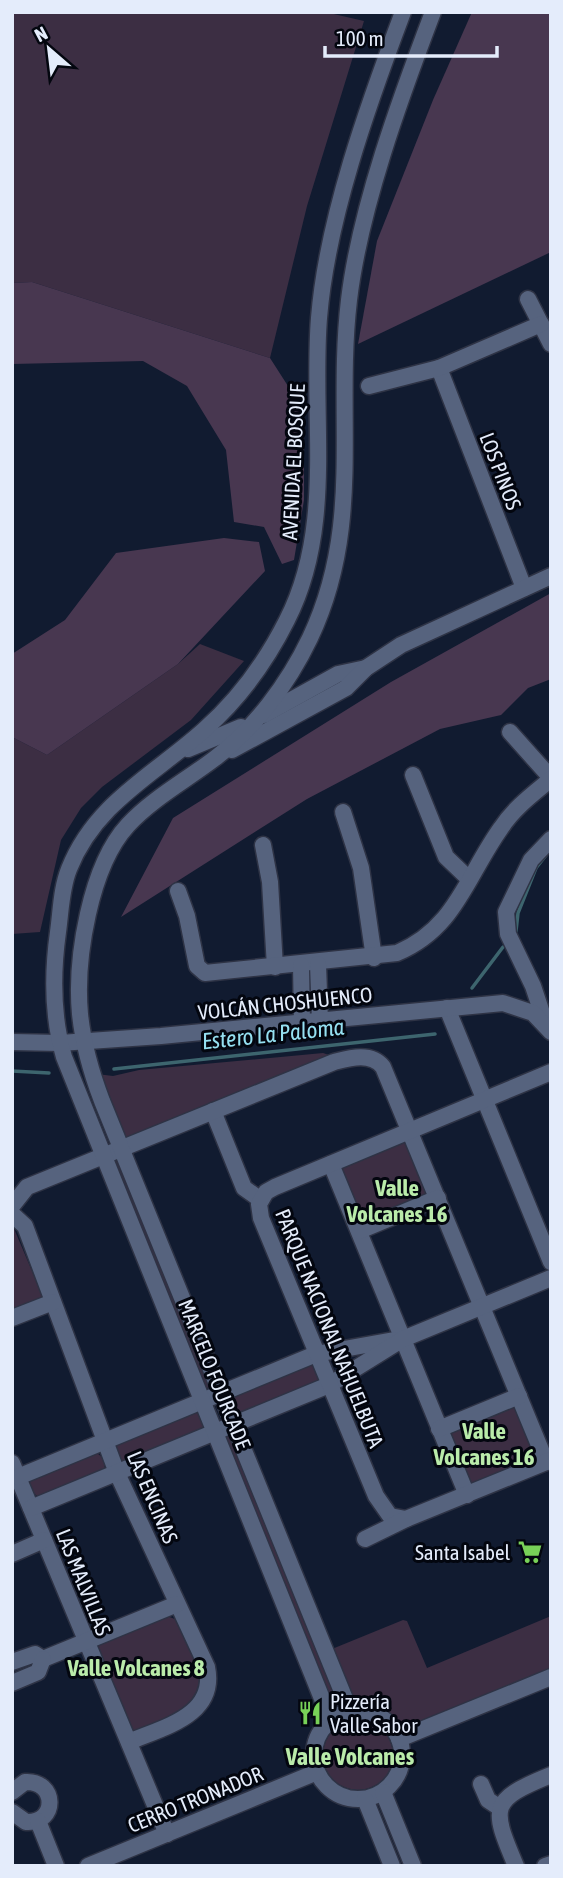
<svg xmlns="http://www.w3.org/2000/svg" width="563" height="1878" font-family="'Asap Condensed',sans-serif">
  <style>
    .green { fill: #3c2e43 }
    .forest { fill: #483750 }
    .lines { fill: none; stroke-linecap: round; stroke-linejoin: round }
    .stream { stroke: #3d656e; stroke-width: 3.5 }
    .minor-casing { stroke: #2e3345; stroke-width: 19 }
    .minor { stroke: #56637e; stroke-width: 16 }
    .labels { text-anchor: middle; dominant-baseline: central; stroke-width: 6; stroke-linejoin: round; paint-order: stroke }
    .street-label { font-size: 21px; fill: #e4ecfb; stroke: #03060f }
    .poi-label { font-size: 21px; fill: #e4ecfb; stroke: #03060f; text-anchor: end }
    .water-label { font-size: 23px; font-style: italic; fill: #95e0f1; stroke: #03060f }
    .neighbourhood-label { font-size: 23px; font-weight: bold; fill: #baebaa; stroke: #03060f }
    .quarter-label { font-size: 24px; font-weight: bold; fill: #baebaa; stroke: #03060f }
  </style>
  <rect width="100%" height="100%" fill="#111b30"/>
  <g class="green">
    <polygon points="12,12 325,12 364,21 307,206 270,358 32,282 12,283"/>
    <polygon points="200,644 244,661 191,720 102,787 81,808 61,840 40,932 12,934 12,737 47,755 178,664"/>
    <polygon points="323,1053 332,1056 129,1140 121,1137 97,1074 113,1076 139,1070"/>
    <polygon points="409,1137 432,1193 361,1226 336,1167"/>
    <polygon points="118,1157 211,1385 209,1388 204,1387 113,1159"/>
    <polygon points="12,1224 44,1299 12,1311"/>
    <polygon points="310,1364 315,1365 320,1381 244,1414 237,1414 230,1401 232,1396"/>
    <polygon points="517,1400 540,1457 467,1487 444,1430"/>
    <polygon points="198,1410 207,1429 121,1463 114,1449 120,1442"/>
    <polygon points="230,1434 340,1703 338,1706 333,1703 322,1677 225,1437"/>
    <polygon points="97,1453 104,1459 105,1471 39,1497 33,1493 29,1481"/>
    <polygon points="167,1616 180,1621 202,1668 204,1683 189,1710 132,1733 95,1647"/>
    <polygon points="551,1616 551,1668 407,1726 380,1707 356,1703 332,1649 403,1620 407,1621 427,1668"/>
    <circle cx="358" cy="1755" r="35"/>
  </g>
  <g class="forest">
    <polygon points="472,12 551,12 551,252 358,344 377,241 433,100"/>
    <polygon points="32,282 270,358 304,411 304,500 294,560 282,564 264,527 234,522 226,450 187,386 143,361 12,364 12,283"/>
    <polygon points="224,538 259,542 265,571 178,664 47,755 12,737 12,654 65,620 116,553"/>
    <polygon points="551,593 551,679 528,688 501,715 440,729 307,799 121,917 173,818 391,682"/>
  </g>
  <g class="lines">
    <g class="stream">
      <polyline points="516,931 518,913 536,868 547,854"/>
      <polyline points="472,988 503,947"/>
      <polyline points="114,1069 435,1034"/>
      <polyline points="12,1071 49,1073"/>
    </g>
    <g class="minor-casing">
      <g id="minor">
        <polyline points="528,299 551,344"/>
        <polyline points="439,368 524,588"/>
        <polyline points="369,386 439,368 541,324"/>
        <polyline points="264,715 338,674 366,668"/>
        <polyline points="510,732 551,778"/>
        <polyline points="188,749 241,727"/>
        <polyline points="232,750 346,688 366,668 401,645 551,576"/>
        <polyline points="413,775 446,857 469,879"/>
        <polyline points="343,812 361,868 374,958"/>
        <polyline points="263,845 270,882 275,967"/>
        <path d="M178 891 187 916 197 966 205 973 397 953C456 928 466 877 501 828 514 808 533 794 551 779"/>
        <polyline points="318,964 320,1021"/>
        <polyline points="301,965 302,1023"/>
        <polyline points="447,1008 551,1262"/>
        <polyline points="545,1022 533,986 508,934 506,912 531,860 551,839"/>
        <polyline points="12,1042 60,1043 161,1036 503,1003 533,1013 551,1032"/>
        <polyline points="213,1111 244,1188 261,1200"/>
        <polyline points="331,1164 467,1495"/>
        <path d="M12 1206 27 1187 334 1062C350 1058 371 1052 383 1067L546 1462"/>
        <path d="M12 1214 25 1226 117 1473 207 1667C217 1716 163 1727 129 1742"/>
        <polyline points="359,1231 438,1198"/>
        <polyline points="12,1318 53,1302"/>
        <polyline points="439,1429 519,1396"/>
        <polyline points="12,1463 167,1834"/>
        <polyline points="18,1477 316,1354 394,1340"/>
        <polyline points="31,1508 329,1385 403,1339 551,1278"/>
        <polyline points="406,1519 390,1516 376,1496 261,1218 259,1204 266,1192 275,1187 551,1072"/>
        <polyline points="365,1539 406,1519 551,1460"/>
        <polyline points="12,1554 44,1540"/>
        <polyline points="43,1659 177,1604"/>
        <polyline points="12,1662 35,1654 43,1659"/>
        <polyline points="12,1683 38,1672 43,1659"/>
        <circle cx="358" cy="1755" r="44"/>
        <path d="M354 1712 345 1699 102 1101C91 1072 83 1044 80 1014 75 959 90 866 128 825 152 799 185 781 214 759 255 728 288 684 310 638 364 524 335 419 349 300 360 208 400 99 433 12"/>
        <path d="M331 1721 64 1057C52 1016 52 975 58 932 61 911 61 889 69 869 95 803 154 775 204 730 239 699 266 662 287 620 335 526 311 419 319 318 327 219 368 105 403 12"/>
        <polyline points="399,1739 551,1677"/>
        <polyline points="481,1784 488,1800 500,1808"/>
        <path d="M12 1792 25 1782C57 1780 58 1824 26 1822L12 1812"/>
        <polyline points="383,1792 413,1866"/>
        <polyline points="365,1799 392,1866"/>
        <polyline points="38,1821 56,1866"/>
        <polyline points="88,1866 317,1772"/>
        <path d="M516 1866C491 1807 489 1800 551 1775"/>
        <polyline points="545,1866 551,1864"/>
      </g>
    </g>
    <use href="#minor" class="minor"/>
  </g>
  <defs>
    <g id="supermarket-bare" transform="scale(1.89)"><path d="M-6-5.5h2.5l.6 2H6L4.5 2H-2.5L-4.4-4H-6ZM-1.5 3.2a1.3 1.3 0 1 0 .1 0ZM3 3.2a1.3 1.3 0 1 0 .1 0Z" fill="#78d158" stroke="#03060f" stroke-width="2.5" paint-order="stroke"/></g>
    <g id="restaurant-bare" transform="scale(1.89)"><path d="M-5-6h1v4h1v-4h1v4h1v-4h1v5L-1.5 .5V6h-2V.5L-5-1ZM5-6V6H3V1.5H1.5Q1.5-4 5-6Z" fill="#78d158" stroke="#03060f" stroke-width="2.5" paint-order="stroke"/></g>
  </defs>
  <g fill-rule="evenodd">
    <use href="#supermarket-bare" x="530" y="1552"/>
    <use href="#restaurant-bare" x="310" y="1713"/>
  </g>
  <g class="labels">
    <g class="street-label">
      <text transform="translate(293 462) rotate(-87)">AVENIDA EL BOSQUE</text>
      <text transform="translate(501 471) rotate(69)">LOS PINOS</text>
      <text transform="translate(285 1003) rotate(-6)">VOLCÁN CHOSHUENCO</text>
      <text transform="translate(330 1328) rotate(68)">PARQUE NACIONAL NAHUELBUTA</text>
      <text transform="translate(215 1374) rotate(68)">MARCELO FOURCADE</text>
      <text transform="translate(153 1497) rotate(67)">LAS ENCINAS</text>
      <text transform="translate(84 1582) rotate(68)">LAS MALVILLAS</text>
      <text transform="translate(195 1799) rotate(-22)">CERRO TRONADOR</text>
    </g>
    <g class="poi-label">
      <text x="510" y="1552">Santa Isabel</text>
      <text x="330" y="1701" text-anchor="start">Pizzería<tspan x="330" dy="24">Valle Sabor</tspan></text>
    </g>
    <g class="water-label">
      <text transform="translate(273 1034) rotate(-6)">Estero La Paloma</text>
    </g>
    <g class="neighbourhood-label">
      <text x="397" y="1188">Valle<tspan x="397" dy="26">Volcanes 16</tspan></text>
      <text x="484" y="1431">Valle<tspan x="484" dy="26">Volcanes 16</tspan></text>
      <text x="136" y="1668">Valle Volcanes 8</text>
    </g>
    <g class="quarter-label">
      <text x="350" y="1756">Valle Volcanes</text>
    </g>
  </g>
  <rect width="563" height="1878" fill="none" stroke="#e4ecfb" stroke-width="28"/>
  <g transform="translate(49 49) rotate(332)" stroke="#03060f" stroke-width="5" paint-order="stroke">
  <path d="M0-5L12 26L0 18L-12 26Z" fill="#e4ecfb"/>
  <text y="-10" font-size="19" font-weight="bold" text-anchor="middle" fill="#e4ecfb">N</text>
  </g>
  <path d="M325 46v10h172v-10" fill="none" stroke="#e4ecfb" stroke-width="3.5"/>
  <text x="336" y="46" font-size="21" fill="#e4ecfb" stroke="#03060f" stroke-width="5" paint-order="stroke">100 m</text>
</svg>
